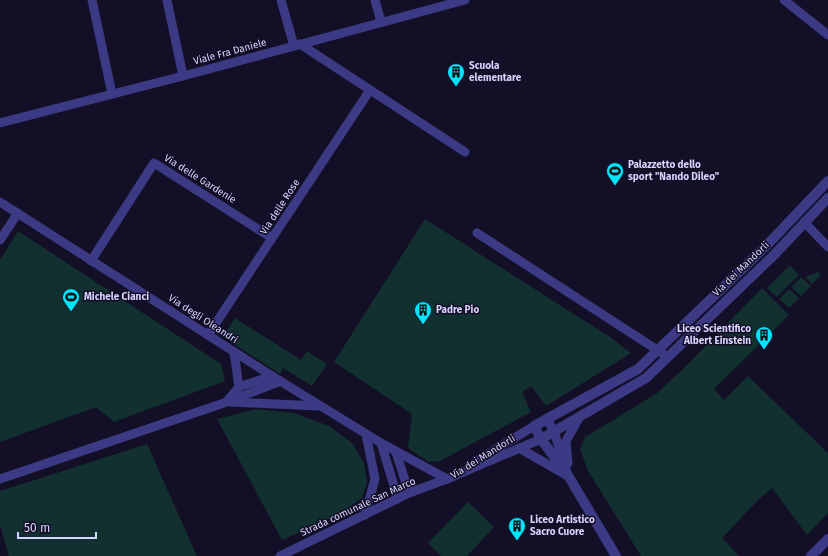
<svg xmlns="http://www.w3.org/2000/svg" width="828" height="556" font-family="'Fira Sans',sans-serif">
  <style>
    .green { fill: #12302f }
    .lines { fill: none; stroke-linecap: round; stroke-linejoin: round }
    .minor { stroke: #3d3a85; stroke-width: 9 }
    .tertiary { stroke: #3d3a85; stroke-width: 10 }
    .labels { text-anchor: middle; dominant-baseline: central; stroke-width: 3; stroke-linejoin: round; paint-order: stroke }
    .street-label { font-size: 10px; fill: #d9d4ff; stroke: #130f26 }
    .poi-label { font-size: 10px; font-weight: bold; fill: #d9d4ff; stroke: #130f26; text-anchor: start }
  </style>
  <rect width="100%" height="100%" fill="#130f26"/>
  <g class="green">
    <polygon points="425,219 610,337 631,353 546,406 531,386 522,392 531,412 440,461 429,462 408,448 412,414 334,362"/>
    <polygon points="18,231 221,364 225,381 114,422 96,407 0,442 0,260"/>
    <polygon points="790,265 799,275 777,297 767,288"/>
    <polygon points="818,272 821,275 812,284 805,277"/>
    <polygon points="801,277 811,286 801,296 791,287"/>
    <polygon points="762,288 789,315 714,389 724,400 748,376 828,453 828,513 807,535 772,488 759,499 722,538 739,556 641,556 587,469 580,449 585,437 656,394 683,369"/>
    <polygon points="789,289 799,298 789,308 779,299"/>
    <polygon points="235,318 301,360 307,351 327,364 312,386 283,368 280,374 223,337"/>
    <polygon points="256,409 294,413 329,426 352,443 364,463 367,482 362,498 336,516 282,540 217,419"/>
    <polygon points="147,444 197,556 9,556 0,525 0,491"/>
    <polygon points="468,502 494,527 467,556 441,556 428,543"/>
  </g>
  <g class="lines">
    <g class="minor">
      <polyline points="92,0 112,94"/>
      <polyline points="167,0 183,76"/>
      <polyline points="281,0 294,46"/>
      <polyline points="375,0 381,22"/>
      <polyline points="784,0 828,35"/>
      <polyline points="300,44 465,152"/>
      <polyline points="0,123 183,76 465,0"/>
      <polyline points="0,202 272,376 381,443 447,479"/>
      <polyline points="804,222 828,247"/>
      <polyline points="477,233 668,357"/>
      <polyline points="0,240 18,213"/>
      <polyline points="91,261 154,163 272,238"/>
      <polyline points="208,335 370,90"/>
      <polyline points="234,352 239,387"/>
      <polyline points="228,400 239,387 272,376"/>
      <polyline points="230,402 319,406"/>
      <polyline points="547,419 554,432 567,472"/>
      <polyline points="381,443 398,499"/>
      <polyline points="519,448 568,476"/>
      <polyline points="396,452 409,493"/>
      <polyline points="475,462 534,426"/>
      <polyline points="568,463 566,441 579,418"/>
      <polyline points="0,479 227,402 281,381"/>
      <polyline points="365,515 375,479 366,434"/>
      <polyline points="280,556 409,493 447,479 541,439"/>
    </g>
    <g class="tertiary">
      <polyline points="541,439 646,378 774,255 828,198"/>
      <polyline points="616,556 569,477 541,439 534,426 638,369 765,247 828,181"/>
      <polyline points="811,556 828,539"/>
    </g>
  </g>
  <defs>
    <g id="building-pin" transform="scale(0.9)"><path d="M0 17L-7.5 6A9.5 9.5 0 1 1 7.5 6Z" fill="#00e5ff" stroke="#130f26"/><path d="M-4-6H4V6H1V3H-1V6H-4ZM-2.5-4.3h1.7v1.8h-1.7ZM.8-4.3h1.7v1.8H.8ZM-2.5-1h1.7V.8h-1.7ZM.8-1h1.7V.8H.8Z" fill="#111"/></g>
    <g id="stadium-pin" transform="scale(0.9)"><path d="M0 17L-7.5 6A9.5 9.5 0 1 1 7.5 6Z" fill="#00e5ff" stroke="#130f26"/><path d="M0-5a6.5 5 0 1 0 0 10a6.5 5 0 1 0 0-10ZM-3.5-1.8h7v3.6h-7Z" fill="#111"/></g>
  </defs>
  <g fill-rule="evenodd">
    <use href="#building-pin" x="456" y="72"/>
    <use href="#stadium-pin" x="615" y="171"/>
    <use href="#stadium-pin" x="71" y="297"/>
    <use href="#building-pin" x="423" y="310"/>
    <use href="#building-pin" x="764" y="335"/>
    <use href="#building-pin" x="517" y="526"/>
  </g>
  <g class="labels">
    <g class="street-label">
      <text transform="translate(230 52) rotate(-15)">Viale Fra Daniele</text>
      <text transform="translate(200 179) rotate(32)">Via delle Gardenie</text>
      <text transform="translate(280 207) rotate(-57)">Via delle Rose</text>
      <text transform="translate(741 269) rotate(-44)">Via dei Mandorli</text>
      <text transform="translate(203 319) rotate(33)">Via degli Oleandri</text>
      <text transform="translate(483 457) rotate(-32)">Via dei Mandorli</text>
      <text transform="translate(358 507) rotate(-25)">Strada comunale San Marco</text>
    </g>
    <g class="poi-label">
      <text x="469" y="66">Scuola<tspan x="469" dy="12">elementare</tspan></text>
      <text x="628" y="165">Palazzetto dello<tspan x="628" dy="12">sport "Nando Dileo"</tspan></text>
      <text x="84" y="297">Michele Cianci</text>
      <text x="436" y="310">Padre Pio</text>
      <text x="751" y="329" text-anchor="end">Liceo Scientifico<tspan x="751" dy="12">Albert Einstein</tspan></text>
      <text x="530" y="520">Liceo Artistico<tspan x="530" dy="12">Sacro Cuore</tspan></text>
    </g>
  </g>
  <path d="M18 532v6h78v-6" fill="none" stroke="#d9d4ff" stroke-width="2"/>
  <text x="24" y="532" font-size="12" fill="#d9d4ff" stroke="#130f26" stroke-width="3" paint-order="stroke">50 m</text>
</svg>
